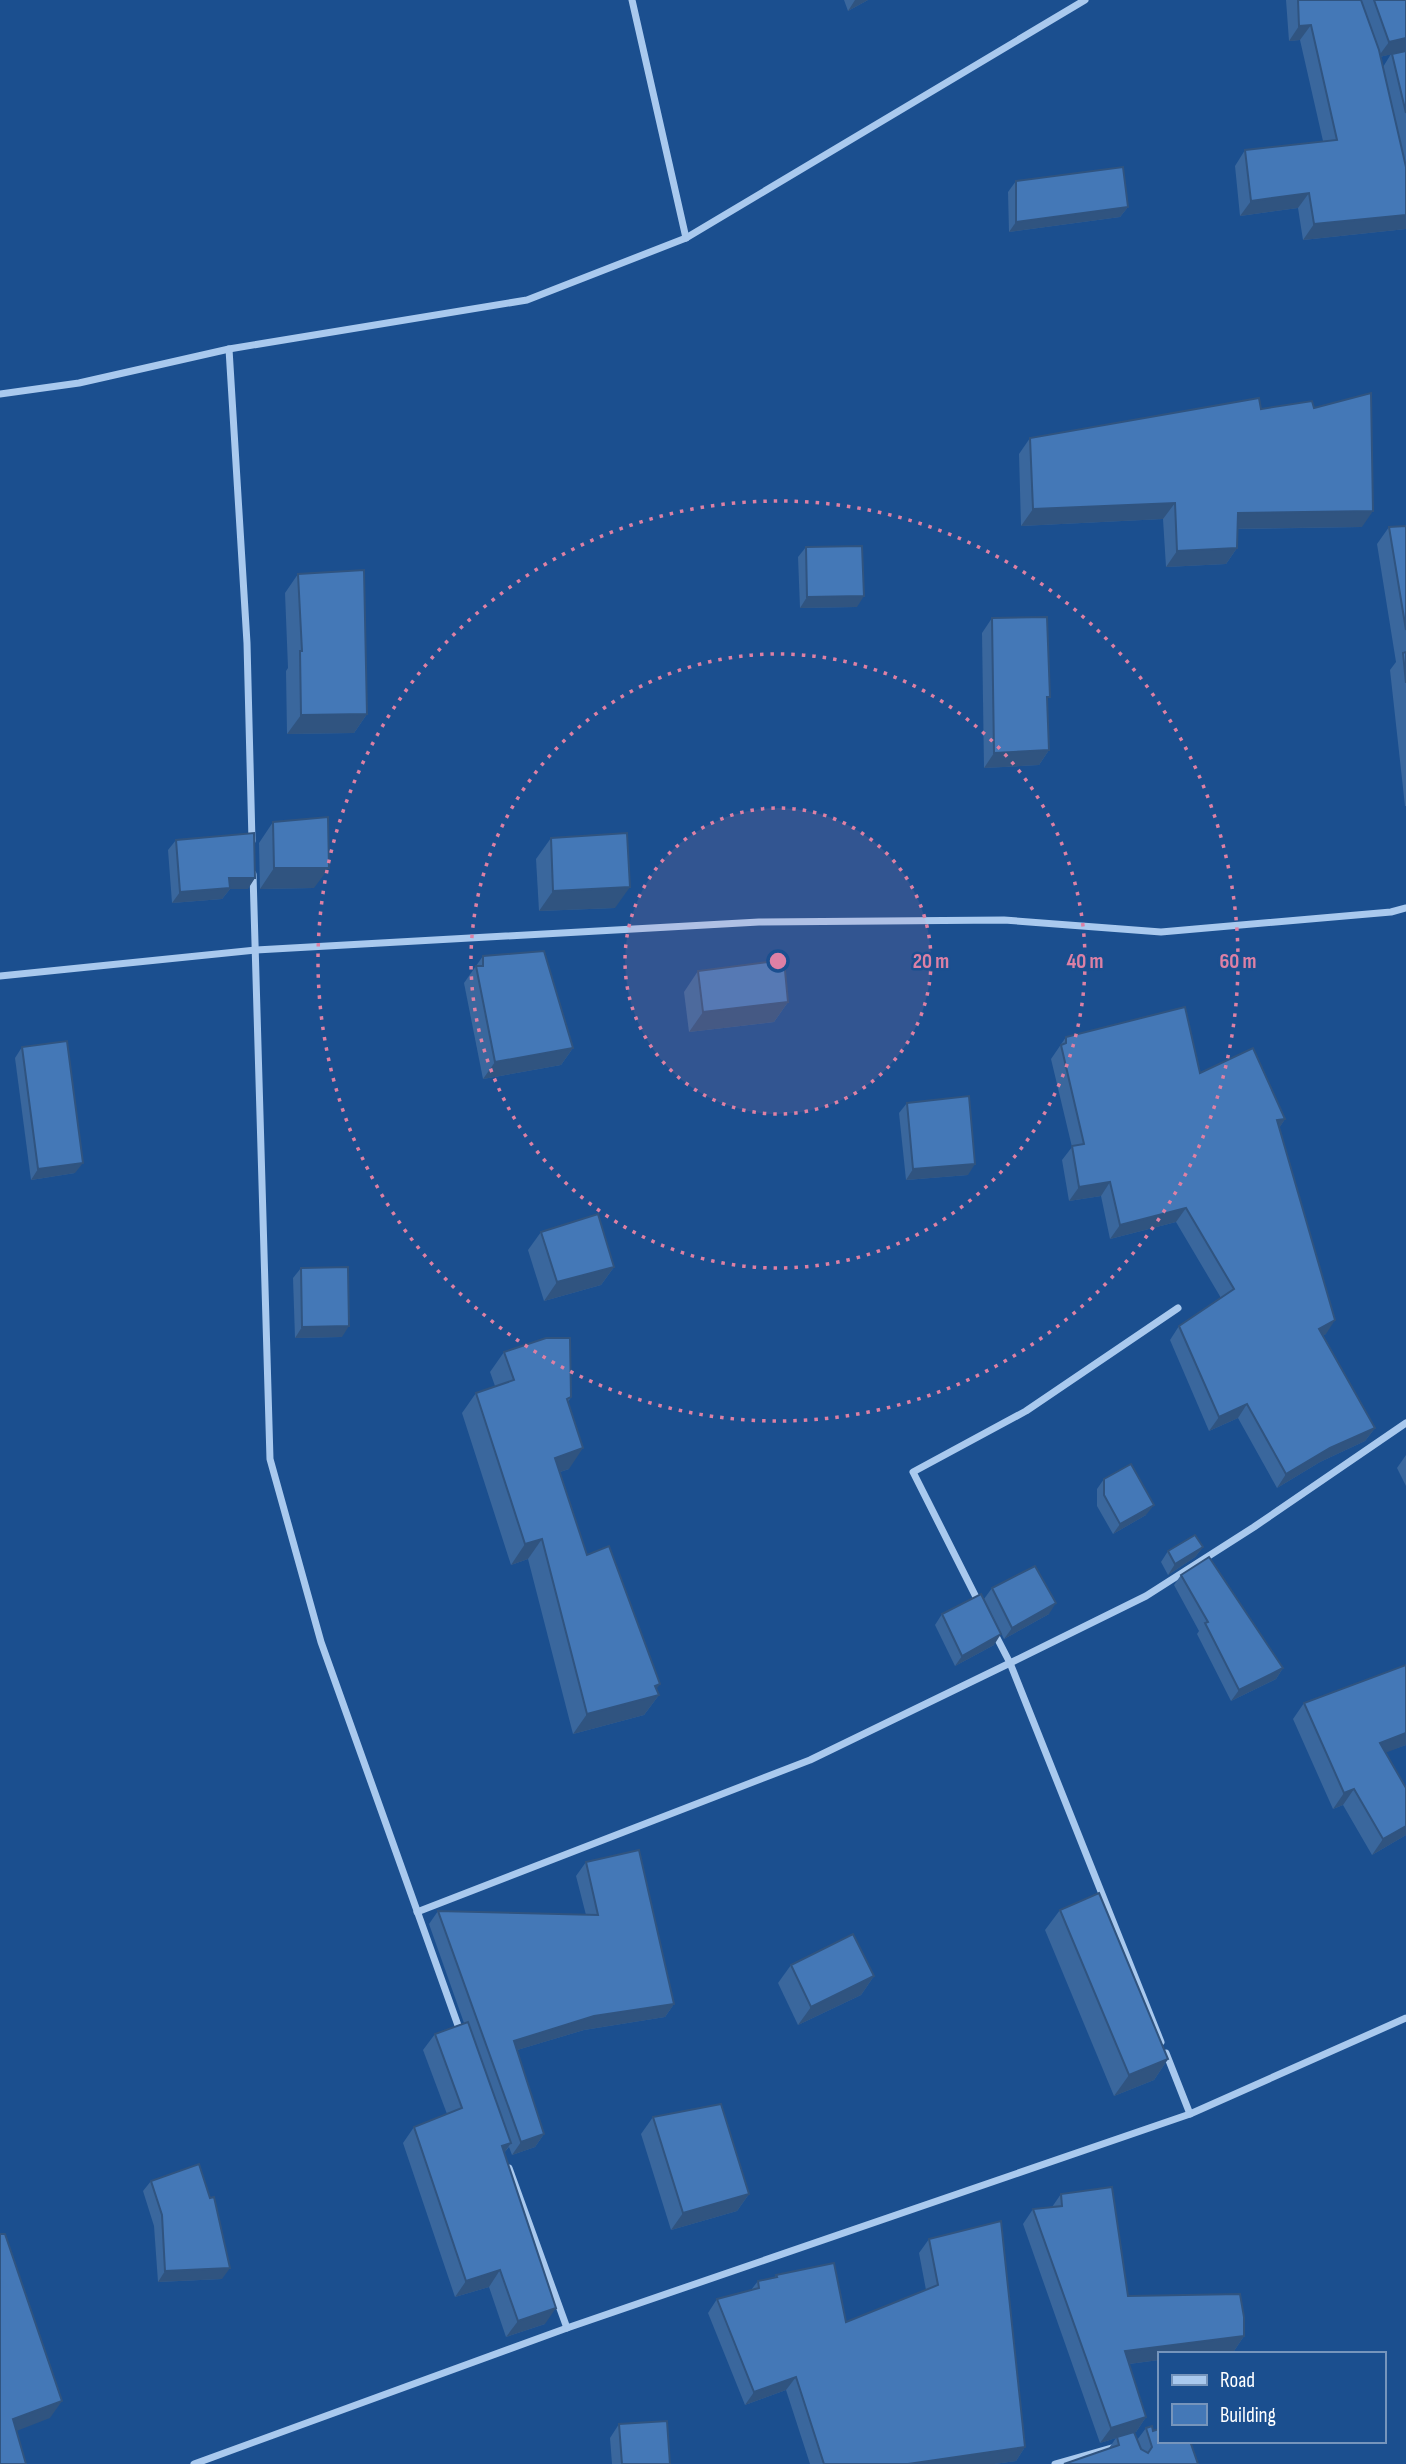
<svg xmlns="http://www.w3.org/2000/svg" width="1406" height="2464" font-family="'Sofia Sans Condensed',sans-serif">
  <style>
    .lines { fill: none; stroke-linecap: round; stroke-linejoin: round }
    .street { stroke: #a9c9ee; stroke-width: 7 }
    .wall { fill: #3a679d; fill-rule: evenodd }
    .shaded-wall { fill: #305480 }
    .building { fill: #4478b7; stroke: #305480; stroke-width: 2 }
    .ring { fill: none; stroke: #dd80a5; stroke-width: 3.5; stroke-dasharray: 3.5 7 }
    .centre { fill: #dd80a5; stroke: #1b4f8f; stroke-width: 3.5 }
    .ring-label { font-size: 21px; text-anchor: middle; font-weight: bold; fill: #dd80a5; stroke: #1b4f8f; stroke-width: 5; stroke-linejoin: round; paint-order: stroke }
  </style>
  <rect width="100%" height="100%" fill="#1b4f8f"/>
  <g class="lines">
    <g class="street">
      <polyline points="632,0 686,238"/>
      <polyline points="229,349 247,643 252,841"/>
      <polyline points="0,394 79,383 229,349 527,300 686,238 1085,0"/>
      <polyline points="253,874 270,1459 321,1642 460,2031"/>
      <polyline points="0,976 256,950 759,922 1004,920 1161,932 1391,912 1406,908"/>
      <polyline points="979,1603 913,1472 1026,1411 1178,1308"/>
      <polyline points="994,1632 1010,1663 1161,2042"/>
      <polyline points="417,1912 810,1760 1010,1663 1146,1596 1254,1527 1406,1423"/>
      <polyline points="1166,2053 1190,2114"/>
      <polyline points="509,2168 567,2328"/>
      <polyline points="194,2464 567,2328 1190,2114 1406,2018"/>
      <polyline points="1055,2464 1115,2447"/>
    </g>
  </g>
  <g class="wall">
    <polygon points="844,0 868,0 848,11"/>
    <path d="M1286 0H1406V229L1303 240 1298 208 1240 216 1235 166 1245 150 1323 141 1300 40 1289 41ZM1391 54 1383 67 1380 57Z"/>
    <polygon points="1016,181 1128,207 1120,217 1009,232 1008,192"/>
    <polygon points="1314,408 1362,527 1238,529 1237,548 1226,564 1166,567 1163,519 1021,526 1019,454 1030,438 1261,409"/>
    <polygon points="1406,526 1406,806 1405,806 1390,670 1396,662 1377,544 1389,527"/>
    <polygon points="806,547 857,607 800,608 798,557"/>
    <polygon points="298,574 367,714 354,733 287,734 286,671 288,668 285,593"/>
    <polygon points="992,618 1047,702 1049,750 1039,765 984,768 982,633"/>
    <polygon points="273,822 314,888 260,889 259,843"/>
    <polygon points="551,838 615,908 539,911 536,859"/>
    <polygon points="176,840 248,889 230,889 222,899 172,903 168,850"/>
    <polygon points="483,956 573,1048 561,1065 483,1079 464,983"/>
    <polygon points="698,971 788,1002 774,1022 689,1032 684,992"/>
    <polygon points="1066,1037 1200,1073 1285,1119 1279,1128 1326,1334 1323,1335 1375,1428 1365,1441 1320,1462 1277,1488 1238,1418 1209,1431 1170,1340 1179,1326 1221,1298 1176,1222 1110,1239 1101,1196 1069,1201 1062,1160 1072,1147 1051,1059"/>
    <polygon points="22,1047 75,1173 31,1180 15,1058"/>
    <polygon points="907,1103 968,1175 906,1180 899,1113"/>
    <polygon points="541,1232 614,1267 601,1285 544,1301 528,1250"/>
    <polygon points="301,1268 342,1337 295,1338 293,1278"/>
    <polygon points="504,1352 571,1397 568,1402 569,1469 560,1472 587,1555 659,1695 644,1715 573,1734 528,1559 511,1565 462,1413 476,1393 495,1386 490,1372"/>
    <polygon points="1406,1455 1406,1486 1397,1468"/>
    <polygon points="1104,1479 1146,1515 1113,1534 1097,1506 1097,1489"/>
    <polygon points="1203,1547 1195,1557 1168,1575 1161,1562 1168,1551"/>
    <polygon points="1181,1575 1283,1668 1276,1679 1231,1701 1197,1634 1199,1631 1174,1585"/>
    <polygon points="992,1588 1049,1614 1004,1639 984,1599"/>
    <polygon points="942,1614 994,1645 955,1666 935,1625"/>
    <polygon points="1406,1665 1406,1745 1385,1752 1406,1788 1406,1835 1372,1855 1343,1805 1333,1809 1293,1719 1304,1703"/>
    <polygon points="586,1862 674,2004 665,2017 584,2030 517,2050 544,2134 535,2147 512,2155 509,2147 504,2153 545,2324 506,2337 489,2287 455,2297 403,2143 414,2127 447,2114 423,2050 435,2034 464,2023 429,1924 438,1911 586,1915 576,1876"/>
    <polygon points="1060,1910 1168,2059 1154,2080 1114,2096 1045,1930"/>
    <polygon points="791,1965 874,1976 861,1995 798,2025 778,1983"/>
    <polygon points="653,2117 749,2194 737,2211 671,2230 641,2134"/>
    <polygon points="151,2181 222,2279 158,2282 154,2226 143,2191"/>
    <polygon points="1061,2194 1128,2296 1244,2336 1234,2351 1159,2354 1159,2360 1129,2364 1146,2417 1136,2432 1134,2432 1137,2440 1146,2428 1153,2431 1198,2464 1109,2448 1116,2438 1100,2443 1023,2224 1033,2209 1052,2207"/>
    <polygon points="929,2239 1025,2447 1016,2461 994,2464 810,2464 786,2390 745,2405 708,2313 717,2299 751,2290 758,2281 774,2278 776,2275 846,2322 926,2290 919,2253"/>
    <polygon points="619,2424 670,2464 612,2464 610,2438"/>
  </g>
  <g class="shaded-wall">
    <polygon points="855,0 868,0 848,11"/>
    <polygon points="1311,25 1300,40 1289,41 1299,26"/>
    <polygon points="1406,38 1406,52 1378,57 1389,42"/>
    <polygon points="1309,193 1298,208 1240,216 1251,201"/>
    <polygon points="1128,207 1120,217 1009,232 1016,222"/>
    <polygon points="1406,215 1406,229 1303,240 1314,224"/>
    <polygon points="1175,503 1163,519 1021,526 1033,509"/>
    <polygon points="1373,511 1362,527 1226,529 1238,513"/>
    <polygon points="1237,548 1226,564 1166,567 1177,551"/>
    <polygon points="864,596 857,607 800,608 807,597"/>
    <polygon points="367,714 354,733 287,734 301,715"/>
    <polygon points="1049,750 1039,765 984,768 994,753"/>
    <polygon points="274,868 329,868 314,888 260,889"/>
    <polygon points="229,878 255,878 248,889 230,889 222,899 172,903 180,892"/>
    <polygon points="630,887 615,908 539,911 553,891"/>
    <polygon points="788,1002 774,1022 689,1032 703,1012"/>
    <polygon points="573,1048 561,1065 483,1079 495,1062"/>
    <polygon points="1285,1119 1276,1133 1277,1120"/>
    <polygon points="83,1163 75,1173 31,1180 38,1169"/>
    <polygon points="975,1164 968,1175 906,1180 913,1169"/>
    <polygon points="1110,1182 1101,1196 1069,1201 1079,1187"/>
    <polygon points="1186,1208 1176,1222 1110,1239 1120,1225"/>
    <polygon points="614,1267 601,1285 544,1301 557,1282"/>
    <polygon points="1335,1320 1326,1334 1309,1342 1319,1329"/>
    <polygon points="349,1326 342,1337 295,1338 302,1327"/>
    <polygon points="1247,1404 1238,1418 1209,1431 1219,1417"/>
    <polygon points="1375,1428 1365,1441 1320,1462 1277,1488 1286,1474 1330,1448"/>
    <polygon points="583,1448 569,1469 541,1478 555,1458"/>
    <polygon points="1154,1505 1146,1515 1113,1534 1120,1524"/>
    <polygon points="542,1539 528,1559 511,1565 525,1544"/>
    <polygon points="1203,1547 1195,1557 1168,1575 1175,1564"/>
    <polygon points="1056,1603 1049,1614 1004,1639 1012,1628"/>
    <polygon points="1001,1634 994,1645 955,1666 962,1656"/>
    <polygon points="1283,1668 1276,1679 1231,1701 1239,1690"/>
    <polygon points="660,1684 651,1697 659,1695 644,1715 573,1734 587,1714"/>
    <polygon points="1406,1733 1406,1745 1369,1759 1380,1743"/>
    <polygon points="1354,1789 1343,1805 1333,1809 1344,1793"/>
    <polygon points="1406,1826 1406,1835 1372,1855 1383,1839"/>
    <polygon points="874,1976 861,1995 798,2025 811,2007"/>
    <polygon points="674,2004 665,2017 584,2030 504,2054 514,2041 594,2016"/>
    <polygon points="1168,2059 1154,2080 1114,2096 1129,2075"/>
    <polygon points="544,2134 535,2147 512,2155 521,2142"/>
    <polygon points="511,2143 500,2159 502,2146"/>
    <polygon points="749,2194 737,2211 671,2230 683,2213"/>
    <polygon points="230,2268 222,2279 158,2282 165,2271"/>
    <polygon points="500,2270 489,2287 455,2297 466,2281"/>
    <polygon points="556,2308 545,2324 506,2337 518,2321"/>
    <polygon points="1244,2336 1234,2351 1212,2354 1159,2354 1159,2360 1114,2366 1125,2351"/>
    <polygon points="796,2377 786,2390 745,2405 754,2392"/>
    <polygon points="62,2401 50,2418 1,2437 13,2419"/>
    <polygon points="1146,2417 1136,2432 1100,2443 1111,2428"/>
    <polygon points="1025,2447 1016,2461 994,2464 908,2464"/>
  </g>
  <g class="building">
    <polygon points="1298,0 1361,0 1379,50 1406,167 1406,215 1314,224 1309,193 1251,201 1245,150 1337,140 1311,25 1299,26"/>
    <polygon points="1374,0 1406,0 1406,38 1389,42"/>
    <polygon points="1406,51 1406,113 1392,54"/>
    <polygon points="1123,167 1128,207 1016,222 1016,181"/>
    <polygon points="1371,393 1373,511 1238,513 1237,548 1177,551 1175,503 1033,509 1030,438 1259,398 1261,409 1312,401 1314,408"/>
    <polygon points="1406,526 1406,630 1389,527"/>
    <polygon points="862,546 864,596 807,597 806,547"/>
    <polygon points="364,570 367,714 301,715 300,651 302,651 298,574"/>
    <polygon points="1047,617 1050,697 1047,697 1049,750 994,753 992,618"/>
    <polygon points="1406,652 1406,683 1403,653"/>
    <polygon points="328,817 329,868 274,868 273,822"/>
    <polygon points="254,833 255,878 229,878 230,888 180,892 176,840"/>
    <polygon points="627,833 630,887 553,891 551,838"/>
    <polygon points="544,951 573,1048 495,1062 476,966 483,966 483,956"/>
    <polygon points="784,960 788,1002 703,1012 698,971"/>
    <polygon points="1185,1007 1200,1073 1253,1048 1285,1119 1277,1120 1335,1320 1319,1329 1375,1428 1330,1448 1286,1474 1247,1404 1219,1417 1179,1326 1234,1289 1186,1208 1120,1225 1110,1182 1079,1187 1072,1146 1084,1144 1061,1045 1066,1043 1066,1037"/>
    <polygon points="67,1041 83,1163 38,1169 22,1047"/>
    <polygon points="969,1096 975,1164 913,1169 907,1103"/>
    <polygon points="598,1214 614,1267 557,1282 541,1232"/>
    <polygon points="348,1267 349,1326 302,1327 301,1268"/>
    <polygon points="546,1338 570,1338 571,1397 567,1399 583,1448 555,1458 587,1555 609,1546 660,1684 655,1686 659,1695 587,1714 542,1539 525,1544 476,1393 514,1380 504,1352"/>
    <polygon points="1131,1464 1154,1505 1120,1524 1104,1495 1104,1479"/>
    <polygon points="1195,1535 1203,1547 1175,1564 1168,1551"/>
    <polygon points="1209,1557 1283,1668 1239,1690 1205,1623 1208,1622 1181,1575"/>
    <polygon points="1035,1566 1056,1603 1012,1628 992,1588"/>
    <polygon points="981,1594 1001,1634 962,1656 942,1614"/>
    <polygon points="1406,1665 1406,1733 1380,1743 1406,1788 1406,1826 1383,1839 1354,1789 1344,1793 1304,1703"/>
    <polygon points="639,1850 674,2004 594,2016 514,2041 544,2134 521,2142 438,1911 598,1915 586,1862"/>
    <polygon points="1099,1893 1168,2059 1129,2075 1060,1910"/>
    <polygon points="853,1934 874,1976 811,2007 791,1965"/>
    <polygon points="468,2022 511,2143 502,2146 556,2308 518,2321 500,2270 466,2281 414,2127 462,2108 435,2034"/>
    <polygon points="721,2104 749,2194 683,2213 653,2117"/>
    <polygon points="199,2164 210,2198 214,2197 230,2268 165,2271 162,2215 151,2181"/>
    <polygon points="1112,2187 1128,2296 1240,2294 1244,2317 1244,2336 1125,2351 1146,2417 1111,2428 1033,2209 1062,2206 1061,2194"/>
    <polygon points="1001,2221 1025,2447 908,2464 824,2464 796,2377 754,2392 717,2299 759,2288 758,2281 777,2277 776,2275 834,2263 846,2322 938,2285 929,2239"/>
    <polygon points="0,2234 5,2234 62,2401 13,2419 26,2464 0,2464"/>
    <polygon points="667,2421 670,2464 622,2464 619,2424"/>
    <polygon points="1152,2426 1153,2431 1159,2429 1159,2441 1190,2441 1198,2464 1064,2464 1119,2445 1117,2437 1134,2432 1141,2449 1148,2453 1152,2447 1146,2428"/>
  </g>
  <circle cx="778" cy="961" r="153" fill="#dd80a5" fill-opacity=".12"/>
  <g class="ring">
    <circle cx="778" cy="961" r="153"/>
    <circle cx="778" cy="961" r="307"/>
    <circle cx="778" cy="961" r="460"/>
  </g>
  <circle cx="778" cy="961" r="10" class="centre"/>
  <g class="ring-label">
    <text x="931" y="968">20 m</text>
    <text x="1085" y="968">40 m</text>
    <text x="1238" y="968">60 m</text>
  </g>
  <rect x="1158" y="2352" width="228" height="91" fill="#1b4f8f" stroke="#7695bc" stroke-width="2"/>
  <rect x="1172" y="2375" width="35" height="10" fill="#a9c9ee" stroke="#7695bc" stroke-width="2"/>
  <text x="1220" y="2387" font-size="21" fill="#ffffff">Road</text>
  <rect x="1172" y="2404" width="35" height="21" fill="#4478b7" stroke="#7695bc" stroke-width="2"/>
  <text x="1220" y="2422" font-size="21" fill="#ffffff">Building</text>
</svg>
